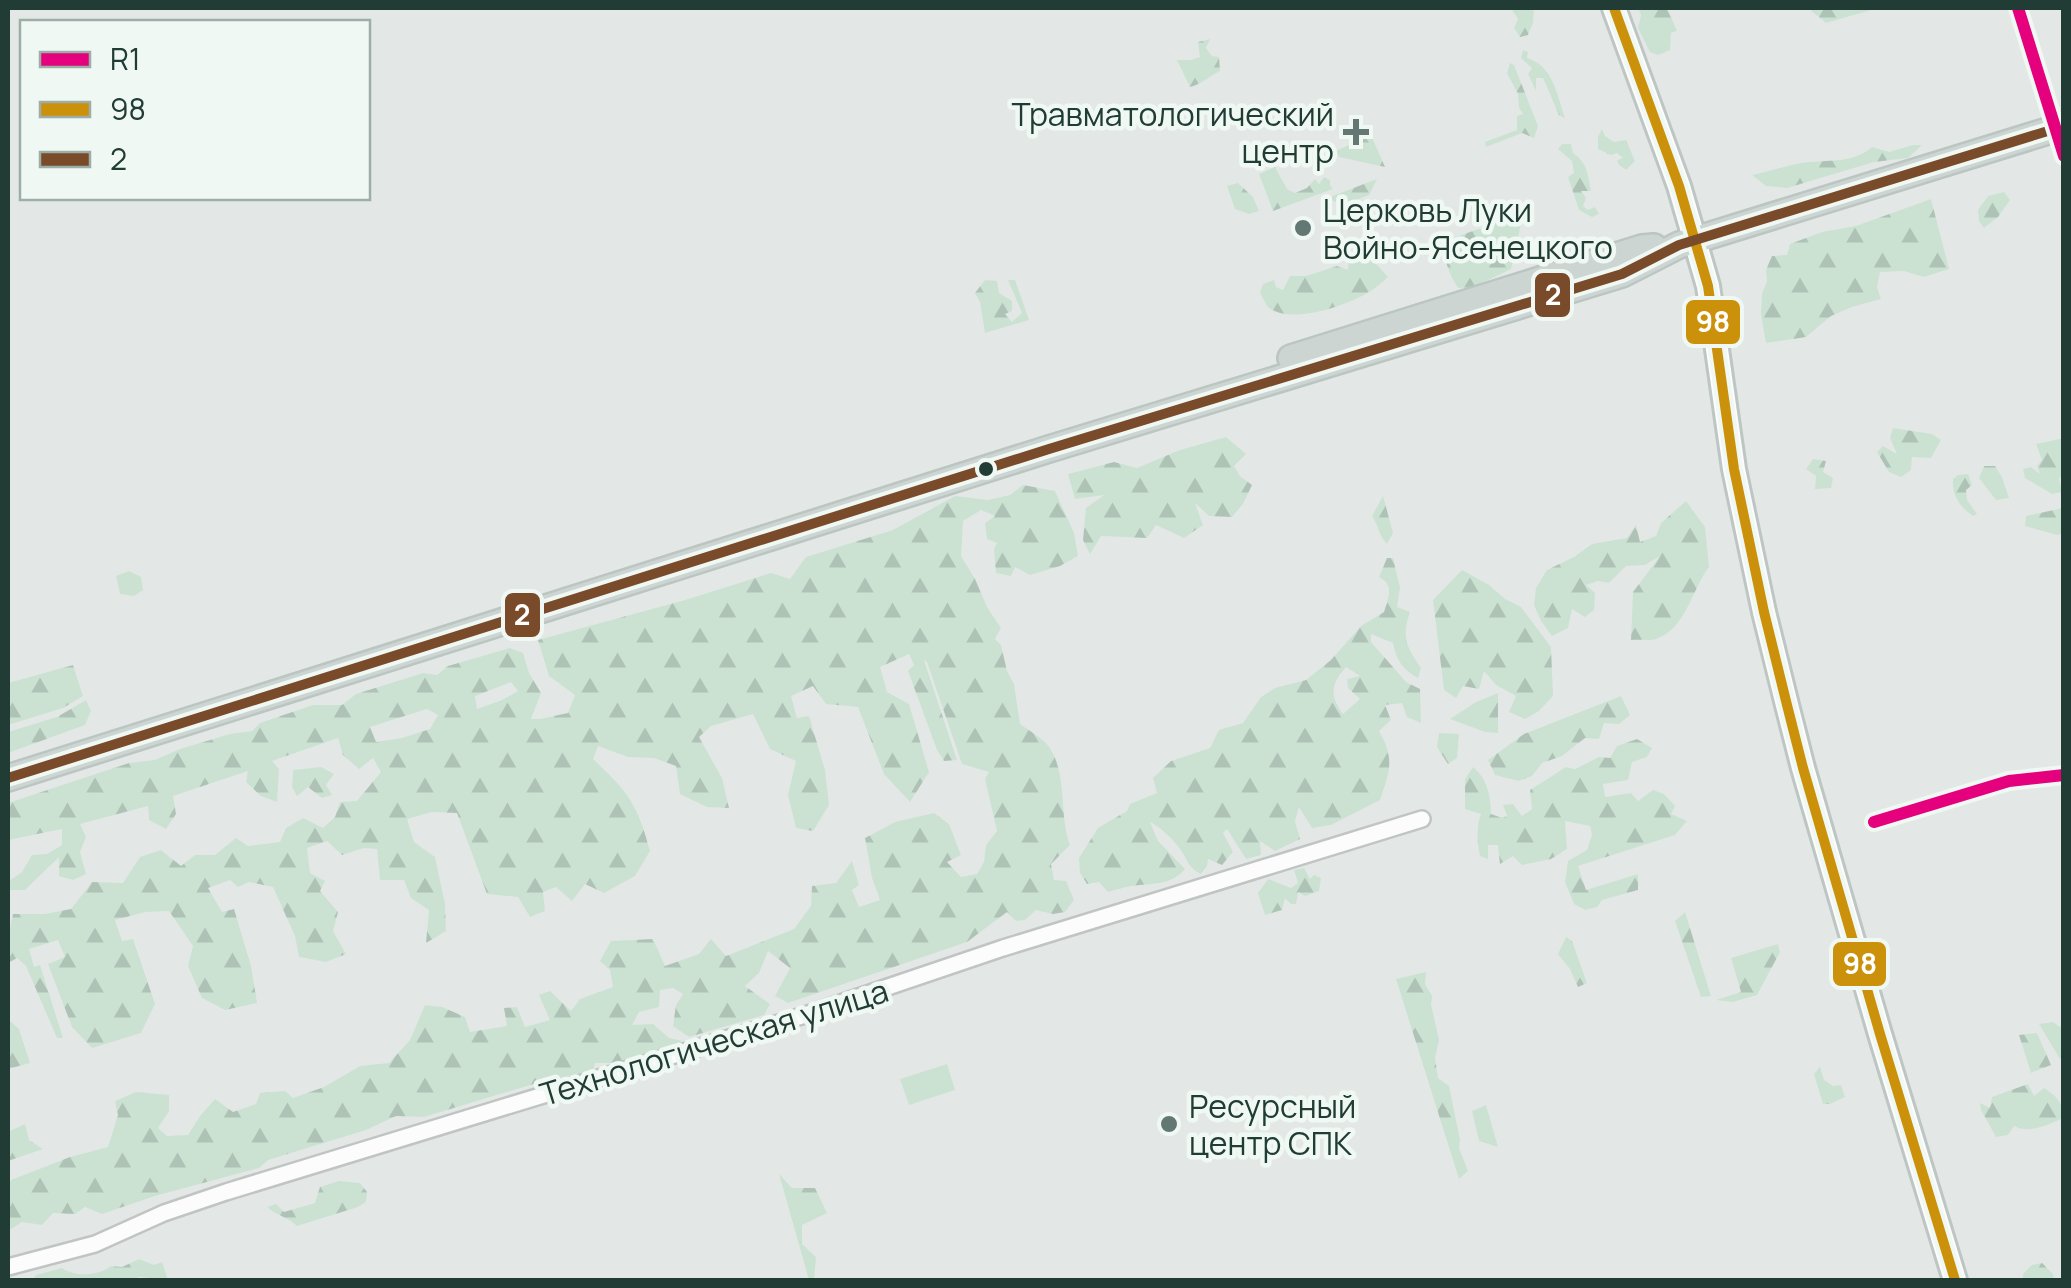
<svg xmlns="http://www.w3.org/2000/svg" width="2071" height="1288" font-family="Manrope,sans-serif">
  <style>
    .forest { fill: url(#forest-firs); fill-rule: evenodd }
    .park { fill: #cbe2d3 }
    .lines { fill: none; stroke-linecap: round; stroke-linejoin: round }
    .street-casing { stroke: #c0c5c3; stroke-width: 20 }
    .secondary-casing { stroke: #bec6c3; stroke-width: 28 }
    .primary-casing { stroke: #bbc5c2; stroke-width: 30 }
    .street { stroke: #fbfcfb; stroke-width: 15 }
    .secondary { stroke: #fbfcfb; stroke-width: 22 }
    .primary { stroke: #cdd5d3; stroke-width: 25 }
    .bus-1-casing { stroke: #f0f8f4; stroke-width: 18 }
    .bus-2-casing { stroke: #f0f8f4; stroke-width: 18 }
    .bus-1 { stroke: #cc910b; stroke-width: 10 }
    .bus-2 { stroke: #7a4b2a; stroke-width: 10 }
    .rail-1-casing { stroke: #f0f8f4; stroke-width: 20 }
    .rail-1 { stroke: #e5007d; stroke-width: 12 }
    .poi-dot { fill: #647873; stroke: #f0f8f4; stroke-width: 4 }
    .bus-dot { fill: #203c35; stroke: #f0f8f4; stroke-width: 4 }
    .labels { text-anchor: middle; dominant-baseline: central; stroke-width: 9; stroke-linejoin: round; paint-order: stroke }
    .poi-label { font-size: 32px; fill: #203c35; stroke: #f0f8f4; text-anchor: start }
    .street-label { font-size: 32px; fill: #203c35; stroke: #f0f8f4 }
    .line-badge { stroke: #f0f8f4; stroke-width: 4 }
    .badge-label { font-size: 28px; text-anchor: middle; font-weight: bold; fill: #fff }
  </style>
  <defs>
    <pattern id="forest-firs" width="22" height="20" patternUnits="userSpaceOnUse" patternTransform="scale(2.5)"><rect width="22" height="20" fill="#cbe2d3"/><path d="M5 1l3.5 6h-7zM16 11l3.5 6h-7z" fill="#aec3b6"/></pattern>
  </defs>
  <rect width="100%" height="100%" fill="#e3e8e6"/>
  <g class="forest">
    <polygon points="1511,8 1534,8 1533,23 1528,35 1520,37 1514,28 1518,19"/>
    <polygon points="1638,8 1667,8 1677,31 1671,33 1670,50 1658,55 1650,52 1638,28 1641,15"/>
    <polygon points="1808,8 1878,8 1826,23"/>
    <path d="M1210 39 1206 48 1212 56 1219 57 1220 71C1208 77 1204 83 1190 87L1177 60H1191L1200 57 1198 42Z"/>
    <path d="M1523 50 1528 52 1527 58C1553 65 1557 95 1565 118L1559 115 1543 78H1536V91L1528 74 1532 68 1521 58Z"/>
    <polygon points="1510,63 1514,65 1538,126 1534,138 1522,133 1486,147 1485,142 1517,130 1517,116 1523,114 1519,108 1518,94 1507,73"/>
    <polygon points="1602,129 1605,136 1614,142 1626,140 1635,161 1626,170 1619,165 1617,160 1623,158 1617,153 1611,155 1598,149 1598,137"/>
    <polygon points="1371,135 1385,167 1339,157 1336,151"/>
    <path d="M1562 144H1571L1573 153C1587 162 1588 175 1591 191H1581L1586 198 1583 206 1588 210 1595 207 1599 214 1592 217 1579 210 1568 177 1574 173 1572 161 1558 149Z"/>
    <path d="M1913 145H1922L1908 158 1874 162 1787 188 1766 186 1752 175C1771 171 1791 164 1809 162 1832 160 1853 163 1872 147L1889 152Z"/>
    <polygon points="1275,167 1287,189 1295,193 1307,188 1315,179 1319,184 1324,177 1330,180 1330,185 1333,189 1273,211 1259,174"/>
    <polygon points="1377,179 1369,195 1344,205 1331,200 1330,197"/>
    <polygon points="1238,183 1253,197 1259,211 1249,214 1235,209 1227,186"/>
    <polygon points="2004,192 2010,200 1998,217 1984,228 1979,221 1978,210 1988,196"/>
    <polygon points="1931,199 1949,269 1924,277 1904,271 1880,272 1877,287 1881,299 1852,307 1831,316 1806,337 1766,343 1761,315 1762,294 1767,281 1766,270 1772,256 1787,255 1790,244 1822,232 1856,226"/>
    <polygon points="1511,209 1522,219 1511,269 1474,287 1458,288 1451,276 1439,243 1501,221"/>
    <path d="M1356 254 1369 256 1388 277C1382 282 1376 288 1369 292 1348 305 1290 326 1268 307 1266 305 1262 296 1260 293L1263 284 1274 280 1276 287 1283 290 1290 276H1306L1337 266 1348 270 1349 259Z"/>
    <polygon points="985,280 997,281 999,293 1012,301 1012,311 1005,314 1012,322 1022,313 1008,280 1015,280 1029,320 985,333 980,302 975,293"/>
    <polygon points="1893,428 1932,434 1941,440 1931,458 1912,457 1911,470 1901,477 1889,472 1877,452 1883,446 1897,454 1890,438"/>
    <polygon points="1226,437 1246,454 1234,466 1240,476 1252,485 1243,504 1232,517 1209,516 1195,503 1203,525 1184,538 1156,525 1147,538 1101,536 1090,554 1083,540 1086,508 1104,495 1075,499 1068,474 1114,462 1137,468 1180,450"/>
    <polygon points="2064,438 2063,475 2059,478 2062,492 2052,494 2025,478 2023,469 2031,467 2040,474 2037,466 2042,460 2036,444"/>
    <polygon points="1813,459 1826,461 1823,472 1833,478 1831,488 1815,489 1816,476 1806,469"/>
    <polygon points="1984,466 1995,466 2002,477 2009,498 1996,500 1979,478"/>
    <path d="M1968 474 1972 485 1966 490 1967 500 1977 514 1973 516C1959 506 1952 496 1953 479L1958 475Z"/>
    <path d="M1023 485 1055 491 1074 533 1078 556 1060 566 1030 575 1015 567 1011 576 996 573 994 549 997 543 987 539 985 523 995 516 981 510 963 521 961 556 975 579 987 607 1001 628 995 639 1001 645 1007 671 1014 684 1020 724C1028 730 1039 736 1046 743 1069 770 1058 814 1070 845L1051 864 1054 880 1066 881 1074 900 1065 912 1053 914 1036 910 1025 920 1016 921 1007 912 967 942 788 1003 775 996 790 968 768 951 759 973 745 986 770 1004 764 1015 689 1037 673 1026 676 1005 683 994 673 988 660 990 659 1007 639 1012 632 1025 653 1024 669 1038 683 1041 620 1063H595L593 1071 537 1083 424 1117 396 1116 366 1130 268 1160 259 1168 155 1196 102 1214 85 1207 75 1214 53 1213 42 1225 22 1222 8 1231V1186L11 1180 70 1157 108 1147 118 1115 115 1101 136 1092 169 1095V1111L158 1128 167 1136 188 1135 200 1116 215 1099 233 1112 256 1104 260 1093 285 1091 293 1098 324 1087 360 1066 389 1063 410 1040 425 1005 442 1007 465 1017 470 1032 507 1026 504 1008 517 1007 525 1027 550 1020 539 995 550 991 571 1011 580 999 613 987 610 970 600 961 611 941 653 939 665 966 699 954 711 939 726 956 794 929 811 906 812 886 836 883 852 861 859 885 852 890 859 907 880 900 872 878 865 838 895 822 934 813 949 824 961 855 947 862 961 877 977 874 984 862 986 845 997 831 985 779 989 772 962 764 927 662 924 660 957 760 944 761 937 750 908 671 914 665 909 654 880 667 887 692 909 704 929 772 910 802 884 774 858 707 826 704 813 686 791 696 797 718 809 716 825 770 829 805 813 831 796 828 788 795 796 761 770 749 753 714 711 726 699 737 722 778 729 808 707 807 680 794 676 766 654 758 628 757 598 746 593 759C629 793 637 803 650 851L635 876 604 893 585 884 572 901 556 887 543 892 545 911 530 917 518 897 487 894 457 813 432 812 407 819 414 842 435 857 445 904 446 931 426 943 429 910 411 898 404 880H380L377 849 364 848 342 855 327 841 307 848 310 873 325 881 320 891 338 912 333 931 346 954 326 962 299 957 295 936 273 887 249 882 238 887 230 880 208 888 222 912 234 909 251 966 257 1003 225 1010 202 998 188 966 193 946 169 911 145 912 115 920 122 941 133 939 155 1004 141 1033 92 1048 72 1027 48 964 65 957 58 940 29 949 34 967 40 965 63 1038H57L26 966 17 958 8 963V939L13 914H45L71 909 92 882 123 883 140 857 161 850 181 866 195 855H215L236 838 248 846 280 842 286 828 303 818 323 828 335 817 340 802 357 801 381 772 373 758 359 769 343 755 338 738 272 761 279 769 277 802 261 796 246 782 248 771 173 796 176 814 166 829 149 820 148 806 80 824 86 837 80 852 86 874 73 880 59 876V857L25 890H8L9 881 22 872 32 855 47 854 62 845V829L8 840V803L129 763 155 760 180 749 230 734 252 731 260 723 313 705H342L356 694 423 673 437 675 448 666 510 648 523 653 529 673 541 693 531 719H540L568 713 575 695 549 676 538 640 685 600 771 573 790 579 806 557 893 530 955 496 988 500 1010 495ZM511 682 518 691 502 700 477 709 475 696ZM427 709 438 715 430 729 402 738 376 742 370 727Z"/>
    <path d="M1383 496 1393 533 1387 544C1378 535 1379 526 1372 516Z"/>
    <path d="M1686 501 1705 527 1709 567C1692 589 1686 629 1656 639 1650 641 1638 639 1631 640L1633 592 1660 556 1645 565 1626 566 1609 583 1598 581 1586 585 1595 593 1594 610 1585 617 1572 609 1568 628 1552 636 1541 621 1534 605 1536 588 1547 570 1574 557 1592 544 1627 538 1636 525 1640 542 1656 536 1661 523Z"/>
    <polygon points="2063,508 2063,533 2057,535 2025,526 2026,516"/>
    <path d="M1387 558H1393L1400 588 1397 607 1410 612C1401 638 1407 647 1421 668L1418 678C1403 670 1396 660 1393 643L1371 634V642L1406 682 1420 689 1421 723 1407 717 1402 703 1385 705 1391 720 1379 731C1395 759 1390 771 1380 800L1331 825 1312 828 1299 807 1295 821 1300 839 1275 851 1260 841 1261 855 1246 859 1227 829 1223 833 1233 852 1222 865 1208 859 1207 866 1201 874C1188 868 1188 860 1180 849 1174 840 1159 826 1150 822L1158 841 1185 869C1171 886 1152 883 1132 886 1124 887 1116 890 1108 892L1099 882 1087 884 1080 873 1079 858 1098 828 1127 811 1130 804 1157 793 1153 778 1171 761 1210 748 1219 730 1243 723 1261 697 1275 688 1306 680 1331 660 1361 626 1384 612C1388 598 1395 585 1379 577ZM1346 667 1360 676 1347 679 1348 688 1360 699 1343 714C1329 695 1331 684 1346 667Z"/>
    <polygon points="1462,570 1489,585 1505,599 1521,607 1551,647 1553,696 1539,711 1525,719 1509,712 1516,696 1496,685 1484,671 1479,689 1463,686 1456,698 1444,690 1433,600"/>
    <polygon points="129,571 141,577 143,590 134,596 120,594 116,576"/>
    <polygon points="73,665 83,696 63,708 8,725 8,683"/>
    <polygon points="1498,693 1498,733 1485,732 1450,719 1476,702"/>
    <polygon points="1621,696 1630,715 1619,724 1604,723 1599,739 1585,738 1562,756 1542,763 1532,776 1519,781 1495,775 1488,760 1524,734"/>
    <polygon points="86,700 91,711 85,725 8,753 8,732 57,717"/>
    <polygon points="1439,733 1459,734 1457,758 1448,764 1437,747"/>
    <path d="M1637 739 1652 748 1647 757 1632 762 1628 780 1603 784 1605 797 1631 793 1638 801 1653 790 1664 794 1675 806 1671 814 1687 821 1675 835 1578 866 1586 890 1638 874V890L1602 900 1597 907 1585 910 1574 904 1565 882 1568 861 1587 850 1592 835 1590 826 1565 821 1567 849 1551 859 1522 865 1513 856 1500 864 1498 845H1488V859L1480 856C1477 842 1476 827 1481 814L1465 809V779L1473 767C1487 778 1491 797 1491 814L1502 818 1507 816 1503 805 1513 804 1522 816 1532 809 1530 790 1566 767 1575 769 1599 757 1610 758 1617 746Z"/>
    <polygon points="321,767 334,774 326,785 332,795 322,798 308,787 297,796 292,787 293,770"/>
    <polygon points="1304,868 1310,879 1314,875 1321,878 1319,891 1305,896 1298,892 1296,904 1291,904 1285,898 1282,910 1265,915 1258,893 1268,879 1291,888 1298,883 1294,870"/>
    <polygon points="1685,912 1711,996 1701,997 1675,921"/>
    <polygon points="1566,937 1572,941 1587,983 1578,987 1570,969 1558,954"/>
    <polygon points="1778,944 1780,952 1757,995 1733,1002 1716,1000 1741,992 1731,958"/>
    <polygon points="1426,972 1425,984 1432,996 1431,1004 1439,1040 1435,1058 1438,1078 1449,1086 1460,1140 1459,1148 1468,1171 1459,1179 1396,979"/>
    <polygon points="8,1019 19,1029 30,1063 8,1069"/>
    <polygon points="2053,1022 2063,1029 2063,1056 2060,1059 2039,1024"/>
    <polygon points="2037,1033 2051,1065 2031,1073 2019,1035"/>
    <polygon points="1820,1067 1824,1080 1833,1086 1841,1085 1845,1097 1830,1104 1823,1104 1814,1074"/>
    <path d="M2028 1084 2034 1096 2044 1088C2055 1095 2064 1103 2063 1118 2047 1125 2031 1134 2014 1126L2008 1135 1996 1137 1981 1110 1980 1103 1990 1108 1992 1097Z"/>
    <polygon points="1486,1105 1498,1147 1479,1141 1472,1111"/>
    <polygon points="25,1124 29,1140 43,1149 8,1161 8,1128 10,1131"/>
    <polygon points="779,1174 792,1188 815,1188 827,1213 802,1225 802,1244 816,1257 814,1280 809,1280"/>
    <path d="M339 1181 360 1183 367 1192 366 1202 358 1207 297 1226C288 1217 277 1216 267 1207L276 1204 284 1212 315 1203 320 1187Z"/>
    <path d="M139 1259 154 1265 162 1262 168 1280 139 1277 134 1280H33L36 1275 62 1268C74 1277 100 1276 111 1266L122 1267Z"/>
    <polygon points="2042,1263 2053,1274 2054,1280 2023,1280 2023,1274 2032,1265"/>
  </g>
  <polygon class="park" points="947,1064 955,1090 909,1105 900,1079"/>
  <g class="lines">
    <g class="street-casing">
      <polyline id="street" points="8,1267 95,1244 164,1213 226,1192 805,1015 1003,948 1422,819"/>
    </g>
    <g class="secondary-casing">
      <polyline id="secondary" points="1614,8 1679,186 1708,286 1734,469 1764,612 1787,705 1803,768 1880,1034 1955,1280"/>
    </g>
    <g class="primary-casing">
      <g id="primary">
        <polyline points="1291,358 1642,248 1654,247"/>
        <polyline points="8,778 1049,449 1622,274 1679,245 2064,126"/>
      </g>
    </g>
    <use href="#street" class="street"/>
    <use href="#secondary" class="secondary"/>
    <use href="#primary" class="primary"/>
    <g class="bus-1-casing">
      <polyline id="bus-1" points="1614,8 1679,186 1708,286 1734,469 1764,612 1787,705 1803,768 1880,1034 1955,1280"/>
    </g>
    <g class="bus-2-casing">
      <polyline id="bus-2" points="8,778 1049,449 1622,274 1679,245 2064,126"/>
    </g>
    <use href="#bus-1" class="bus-1"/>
    <use href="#bus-2" class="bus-2"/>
    <g class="rail-1-casing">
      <g id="rail-1">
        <polyline points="2018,8 2064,156"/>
        <polyline points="1874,822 2009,781 2064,775"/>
      </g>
    </g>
    <use href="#rail-1" class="rail-1"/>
  </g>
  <g class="poi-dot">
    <path d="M1351 117h10v10h10v10h-10v10h-10v-10h-10v-10h10z"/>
    <circle cx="1303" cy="228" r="10"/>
    <circle cx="1169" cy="1124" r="10"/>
  </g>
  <circle class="bus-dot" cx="986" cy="469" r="9"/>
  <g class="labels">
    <g class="poi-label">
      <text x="1334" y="114" text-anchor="end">Травматологический<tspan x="1334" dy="37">центр</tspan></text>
      <text x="1323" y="210">Церковь Луки<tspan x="1323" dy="37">Войно-Ясенецкого</tspan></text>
      <text x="1189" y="1106">Ресурсный<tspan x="1189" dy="37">центр СПК</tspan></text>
    </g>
    <g class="street-label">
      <text transform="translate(714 1042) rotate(-17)">Технологическая улица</text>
    </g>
  </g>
  <g class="line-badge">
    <rect x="1533" y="271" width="39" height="48" rx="10" fill="#7a4b2a"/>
    <rect x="1684" y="298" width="58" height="48" rx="10" fill="#cc910b"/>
    <rect x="503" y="591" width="39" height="48" rx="10" fill="#7a4b2a"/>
    <rect x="1831" y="940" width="57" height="48" rx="10" fill="#cc910b"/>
  </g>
  <g class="badge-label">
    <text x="1553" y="305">2</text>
    <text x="1713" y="332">98</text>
    <text x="522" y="625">2</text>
    <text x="1860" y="974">98</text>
  </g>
  <rect width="2071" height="1288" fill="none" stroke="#203c35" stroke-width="20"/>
  <rect x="20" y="20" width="350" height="180" fill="#f0f8f4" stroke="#9dada8" stroke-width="2.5"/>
  <rect x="40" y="52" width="50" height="15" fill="#e5007d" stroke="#9dada8" stroke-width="2.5"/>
  <text x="110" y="70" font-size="30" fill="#203c35">R1</text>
  <rect x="40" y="102" width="50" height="15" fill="#cc910b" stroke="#9dada8" stroke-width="2.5"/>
  <text x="110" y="120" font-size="30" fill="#203c35">98</text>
  <rect x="40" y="152" width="50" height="15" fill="#7a4b2a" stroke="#9dada8" stroke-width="2.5"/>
  <text x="110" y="170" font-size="30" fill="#203c35">2</text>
</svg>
